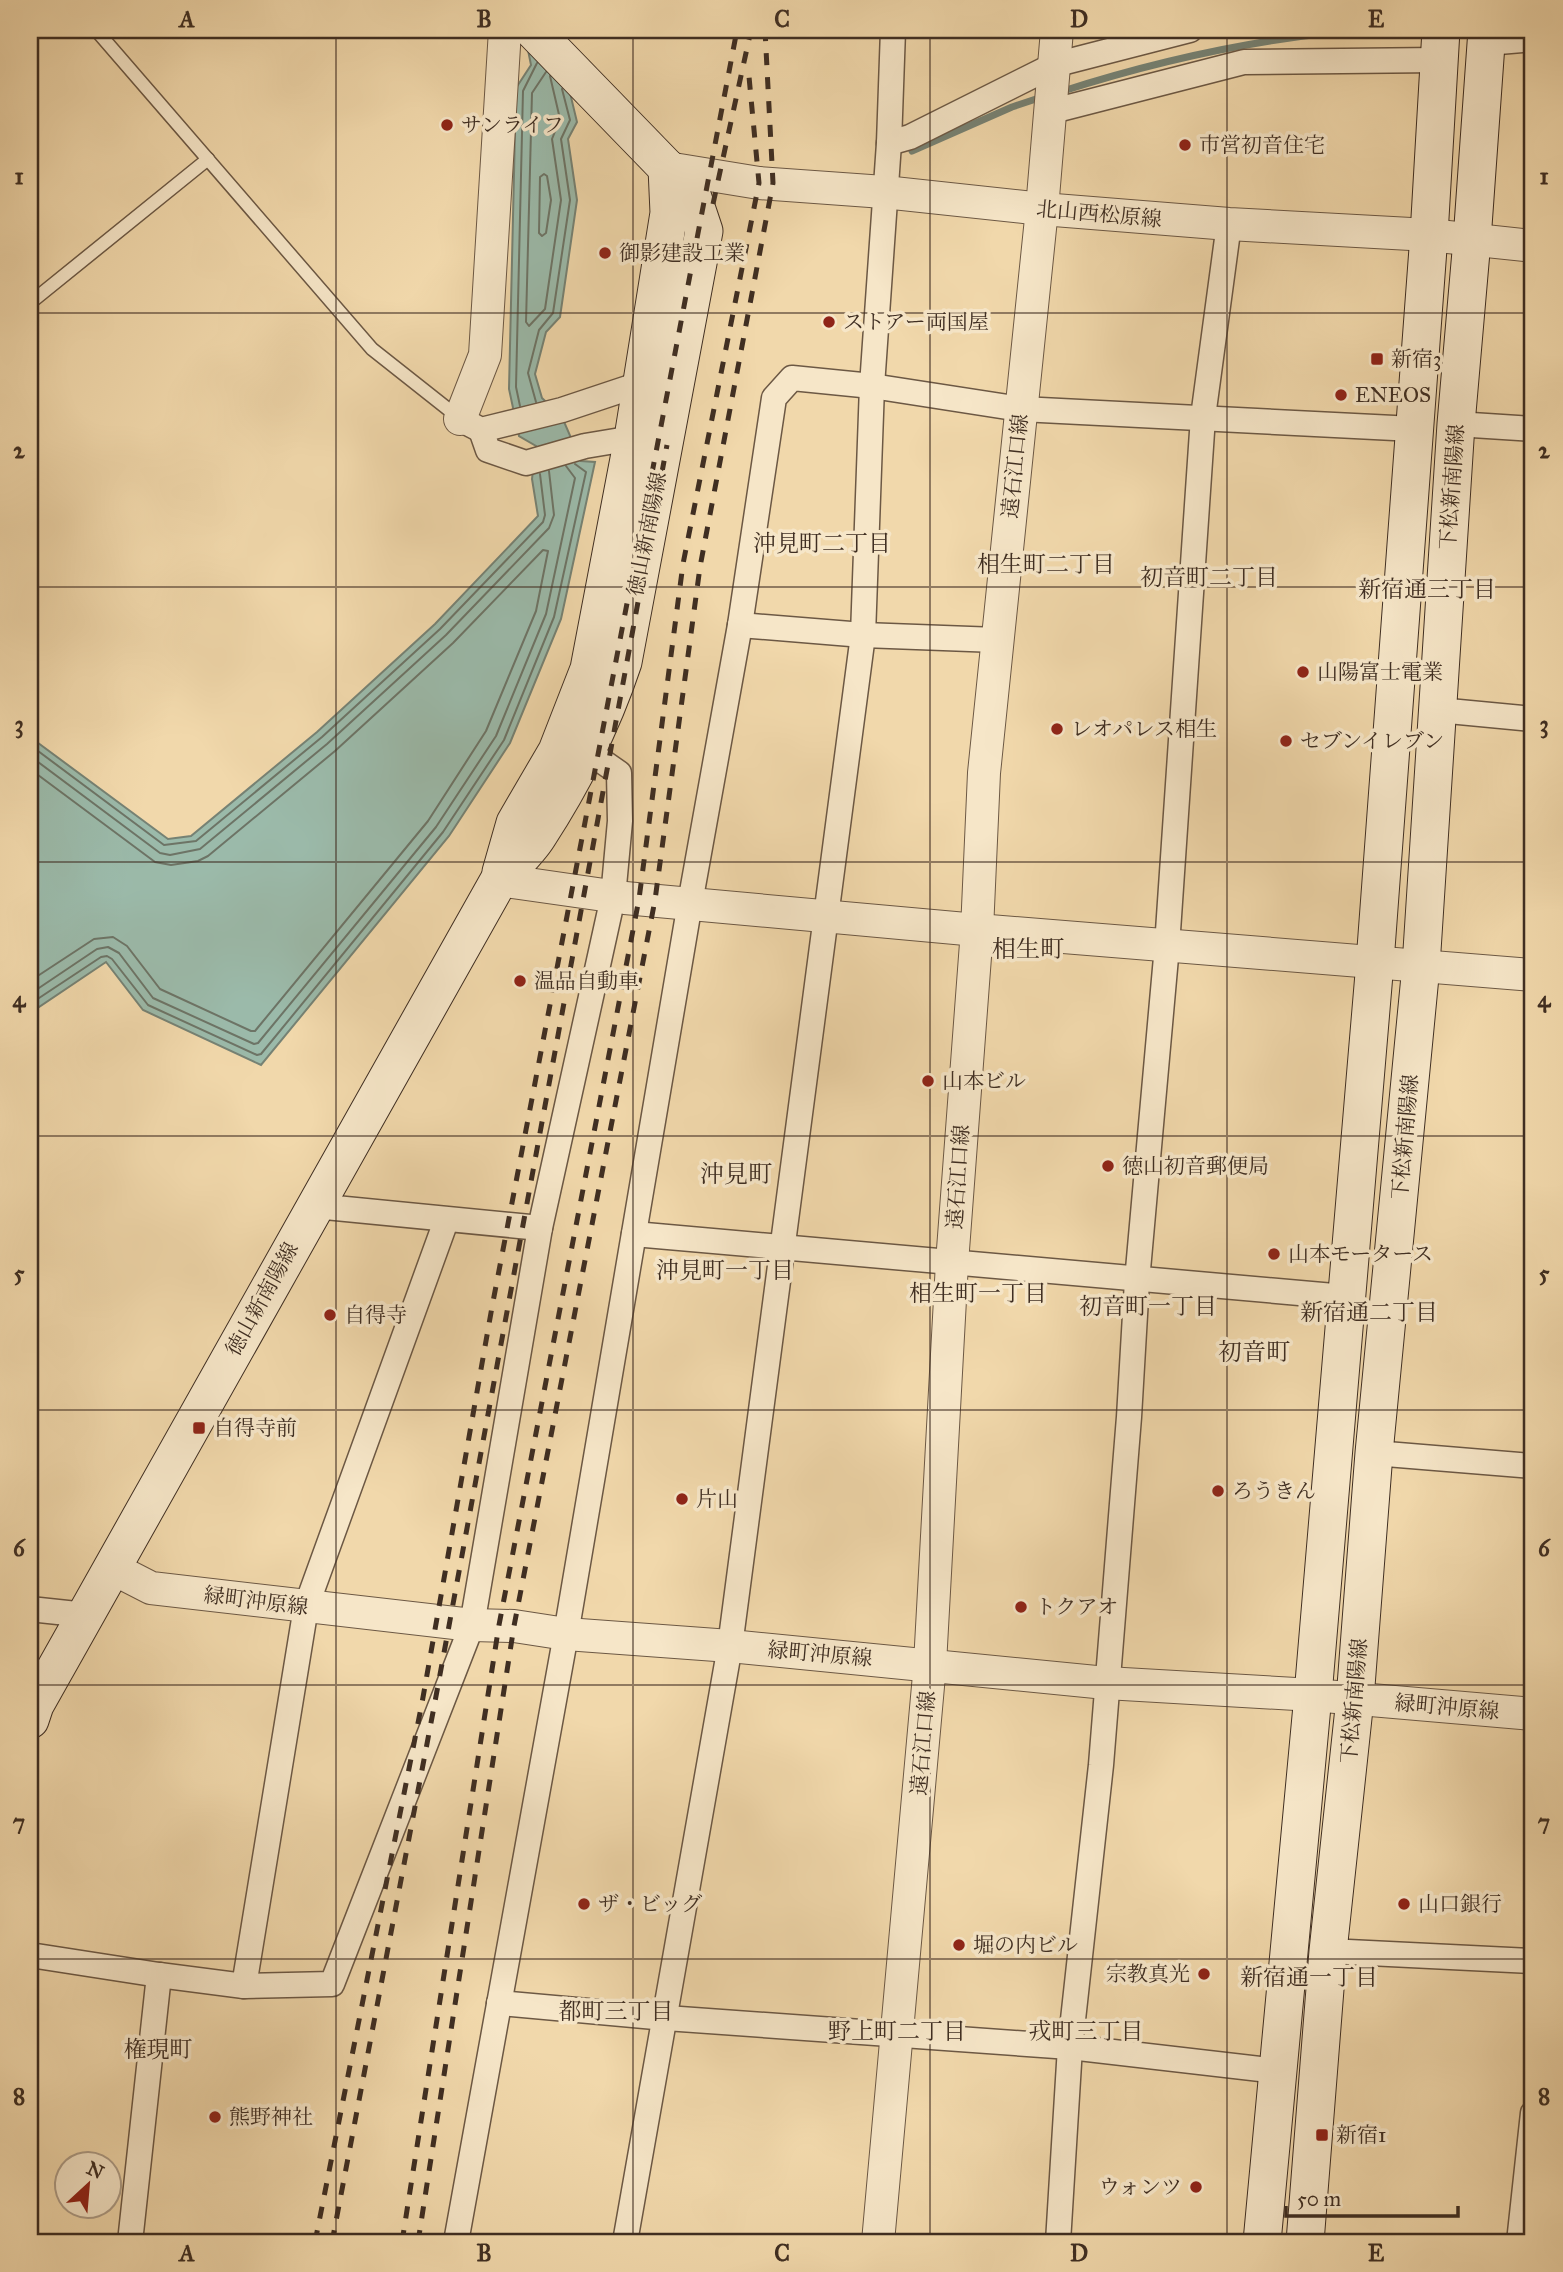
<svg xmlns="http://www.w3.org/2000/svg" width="1563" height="2272" font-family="'IM FELL Great Primer','Noto Serif JP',serif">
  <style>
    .water { fill: #9bbaaa; stroke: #768274; stroke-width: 2 }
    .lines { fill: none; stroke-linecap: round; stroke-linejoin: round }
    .shore { stroke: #6d7466; stroke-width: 2 }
    .stream { stroke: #768274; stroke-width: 7 }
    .service-casing { stroke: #6c5844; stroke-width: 15 }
    .minor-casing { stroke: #6c5844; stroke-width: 27 }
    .tertiary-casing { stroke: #6c5844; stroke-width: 34 }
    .secondary-casing { stroke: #3f2e22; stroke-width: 39 }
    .service { stroke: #f6e6c8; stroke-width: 12 }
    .minor { stroke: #f6e6c8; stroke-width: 24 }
    .tertiary { stroke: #f6e6c8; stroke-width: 32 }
    .secondary { stroke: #f6e6c8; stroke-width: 37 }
    .rail { stroke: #3f2e22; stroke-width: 5; stroke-dasharray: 12 12; stroke-linecap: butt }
    .grid { fill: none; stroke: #3f2e22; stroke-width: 2; stroke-opacity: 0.55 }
    .poi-dot { fill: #8f2418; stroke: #f6e6c8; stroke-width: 2.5 }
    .labels { text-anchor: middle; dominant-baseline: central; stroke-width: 7; stroke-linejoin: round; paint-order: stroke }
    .poi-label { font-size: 21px; fill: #3f2e22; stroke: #f6e6c8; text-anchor: start }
    .street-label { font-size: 21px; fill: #3f2e22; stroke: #f6e6c8 }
    .neighbourhood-label { font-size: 23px; fill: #3f2e22; stroke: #f6e6c8 }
    .quarter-label { font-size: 24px; fill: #3f2e22; stroke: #f6e6c8 }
    .neatline { fill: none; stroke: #3f2e22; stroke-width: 2.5 }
    .grid-label { font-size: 23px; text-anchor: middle; font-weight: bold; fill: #3f2e22 }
  </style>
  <rect width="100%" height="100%" fill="#f1d8ab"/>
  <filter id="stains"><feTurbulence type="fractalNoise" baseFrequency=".00286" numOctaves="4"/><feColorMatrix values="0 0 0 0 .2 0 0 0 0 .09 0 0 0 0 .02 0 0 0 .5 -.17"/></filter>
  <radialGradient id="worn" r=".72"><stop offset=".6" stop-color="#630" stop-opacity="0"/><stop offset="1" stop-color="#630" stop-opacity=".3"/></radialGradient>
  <polygon class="water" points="524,30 555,30 577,122 568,139 577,200 560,317 546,332 535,374 542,398 562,417 581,461 595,462 561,619 510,743 449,836 261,1065 143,1010 106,962 30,1013 30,737 168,839 191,836 317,732 435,624 538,516 532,479 536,446 519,436 509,389 516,88 531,65"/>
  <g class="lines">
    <g class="shore">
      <polyline points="546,72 532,93 526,322 529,326 545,309 561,200 552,139 560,119 550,76"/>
      <polygon points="544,174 547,176 551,200 546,233 542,236 539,233 540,177"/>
      <polyline points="536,402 528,373 539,330 553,313 570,200 561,139 570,120 562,89"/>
      <polyline points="520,406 516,387 523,91 537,63"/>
      <polyline points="30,745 164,845 196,841 322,737 440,629 543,522 545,515 540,474"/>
      <polyline points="30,756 160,853 170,855 200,849 327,744 446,635 549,528 554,515 549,471"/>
      <polyline points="30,769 155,862 171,865 198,861 208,856 335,751 453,643 543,550 548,551 536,611 486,731 428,821 255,1031 251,1031 160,989 127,946 113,937 94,939 30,981"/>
      <polyline points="30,994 97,949 108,947 119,953 153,998 254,1044 258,1043 436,827 496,736 546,614 575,478 566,466"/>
      <polyline points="30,1004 101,957 107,956 112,959 148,1005 257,1055 261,1054 443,832 504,740 554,617 586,472 575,464"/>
    </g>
    <g class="stream">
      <path d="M1060 92C1147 64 1238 43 1329 33 1352 30 1376 31 1399 30"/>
      <polyline points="912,151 1012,107 1042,97"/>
    </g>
    <g class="service-casing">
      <g id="service">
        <polyline points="96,30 372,349 458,417"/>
        <polyline points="30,303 208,159"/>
      </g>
    </g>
    <g class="minor-casing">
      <g id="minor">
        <polyline points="1487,43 1533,39"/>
        <polyline points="1049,112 1244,62 1439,60"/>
        <polyline points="889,143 910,137 1054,65 1190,30"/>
        <polyline points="460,419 481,430 562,410 640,384"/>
        <polyline points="1456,424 1533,429"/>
        <polyline points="481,430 488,450 526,463 585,446 633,438"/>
        <polyline points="740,625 863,635 997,640"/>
        <polyline points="1438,710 1533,719"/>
        <polyline points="315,1206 540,1228"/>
        <polyline points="634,1234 1345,1297"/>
        <polyline points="1374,1453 1533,1466"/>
        <polyline points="30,1609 86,1615"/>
        <polyline points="1328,1951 1533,1961"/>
        <polyline points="30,1955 159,1975 244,1986 332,1984 472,1625 540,1228 613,897 620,821 619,773 586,750"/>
        <polyline points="244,1986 306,1607 446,1221"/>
        <polyline points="499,2003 666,2018 1070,2047 1277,2071"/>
        <polyline points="130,2242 159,1975"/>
        <polyline points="456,2242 566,1634 690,903 740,625 774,398 792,378 872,386 1021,409 1414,429"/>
        <polyline points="625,2242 730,1646 863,635 872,386 889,143 893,30"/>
        <polyline points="1058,2242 1070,2047 1101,1765 1129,1417 1137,1281 1167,946 1203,417 1229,224"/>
        <polyline points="1519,2242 1533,2113"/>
      </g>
    </g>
    <g class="tertiary-casing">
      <g id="tertiary">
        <polyline points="667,168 759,183 884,192 1042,209 1229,224 1429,235 1533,246"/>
        <polyline points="460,419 485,355 505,30"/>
        <polyline points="499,880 625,898 977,930 1533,975"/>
        <polyline points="112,1568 151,1588 472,1625 514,1626 566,1634 730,1646 1106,1683 1313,1695 1533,1714"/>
        <polyline points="878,2242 930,1664 952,1263 977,930 984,773 1042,209 1057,30"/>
      </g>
    </g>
    <g class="secondary-casing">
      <g id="secondary">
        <polyline points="501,872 515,823 557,751 589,669 633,438 669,213 667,168"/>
        <path d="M30 1720 35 1705 499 880C512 866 528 852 538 836 573 782 603 722 623 662L704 231 690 189 667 168 533 30"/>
        <polyline points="1262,2242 1313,1695 1375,962 1429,235 1441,30"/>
        <polyline points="1305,2242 1328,1951 1355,1699 1374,1453 1421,966 1456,424 1472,240 1487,30"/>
      </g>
    </g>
    <use href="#service" class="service"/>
    <use href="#minor" class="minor"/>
    <use href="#tertiary" class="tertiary"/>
    <use href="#secondary" class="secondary"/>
    <g class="rail">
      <polyline points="713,204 751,30"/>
      <polyline points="315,2242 422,1703 492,1307 737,30"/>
      <polyline points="332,2242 434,1707 667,445"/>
      <polyline points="402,2242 499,1625 639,899 683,564 759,183 748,66"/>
      <polyline points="418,2242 514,1626 655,900 700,567 773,183 765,30"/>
    </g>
  </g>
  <path class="grid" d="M336 30V2242M633 30V2242M930 30V2242M1227 30V2242M30 313H1533M30 587H1533M30 862H1533M30 1136H1533M30 1410H1533M30 1685H1533M30 1959H1533"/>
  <g class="poi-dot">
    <circle cx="447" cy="125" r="7"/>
    <circle cx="1185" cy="145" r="7"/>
    <circle cx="605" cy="253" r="7"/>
    <circle cx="829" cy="322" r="7"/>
    <rect x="1370" y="352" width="14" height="14" rx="3.5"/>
    <circle cx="1341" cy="395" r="7"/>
    <circle cx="1303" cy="672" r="7"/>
    <circle cx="1057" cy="729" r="7"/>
    <circle cx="1286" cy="741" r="7"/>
    <circle cx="520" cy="981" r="7"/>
    <circle cx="928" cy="1081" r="7"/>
    <circle cx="1108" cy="1166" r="7"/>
    <circle cx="1274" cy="1254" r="7"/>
    <circle cx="330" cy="1315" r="7"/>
    <rect x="192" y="1421" width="14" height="14" rx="3.5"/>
    <circle cx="1218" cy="1491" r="7"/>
    <circle cx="682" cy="1499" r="7"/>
    <circle cx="1021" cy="1607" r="7"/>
    <circle cx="584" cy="1904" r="7"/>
    <circle cx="1404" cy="1904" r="7"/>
    <circle cx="959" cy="1945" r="7"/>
    <circle cx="1204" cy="1974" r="7"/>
    <circle cx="215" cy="2117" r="7"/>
    <rect x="1315" y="2128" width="14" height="14" rx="3.5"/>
    <circle cx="1196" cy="2187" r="7"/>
  </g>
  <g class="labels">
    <g class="poi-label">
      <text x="461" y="125">サンライフ</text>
      <text x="1199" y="145">市営初音住宅</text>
      <text x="619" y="253">御影建設工業</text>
      <text x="843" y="322">ストアー両国屋</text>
      <text x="1391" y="359">新宿3</text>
      <text x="1355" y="395">ENEOS</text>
      <text x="1317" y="672">山陽富士電業</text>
      <text x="1071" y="729">レオパレス相生</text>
      <text x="1300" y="741">セブンイレブン</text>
      <text x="534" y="981">温品自動車</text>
      <text x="942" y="1081">山本ビル</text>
      <text x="1122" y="1166">徳山初音郵便局</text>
      <text x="1288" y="1254">山本モータース</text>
      <text x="344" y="1315">自得寺</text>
      <text x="213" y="1428">自得寺前</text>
      <text x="1232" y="1491">ろうきん</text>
      <text x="696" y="1499">片山</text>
      <text x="1035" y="1607">トクアオ</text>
      <text x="598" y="1904">ザ・ビッグ</text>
      <text x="1418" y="1904">山口銀行</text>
      <text x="973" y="1945">堀の内ビル</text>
      <text x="1190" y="1974" text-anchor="end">宗教真光</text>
      <text x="229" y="2117">熊野神社</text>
      <text x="1336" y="2135">新宿1</text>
      <text x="1182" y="2187" text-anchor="end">ウォンツ</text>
    </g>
    <g class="street-label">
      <text transform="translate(1099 214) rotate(5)">北山西松原線</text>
      <text transform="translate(1015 466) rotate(-84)">遠石江口線</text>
      <text transform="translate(1452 487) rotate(-86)">下松新南陽線</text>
      <text transform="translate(647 534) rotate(-79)">徳山新南陽線</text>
      <text transform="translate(1405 1137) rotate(-85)">下松新南陽線</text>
      <text transform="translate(958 1177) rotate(-86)">遠石江口線</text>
      <text transform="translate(262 1299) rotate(-61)">徳山新南陽線</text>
      <text transform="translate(256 1601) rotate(7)">緑町沖原線</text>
      <text transform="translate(820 1654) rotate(5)">緑町沖原線</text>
      <text transform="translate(1354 1701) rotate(-85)">下松新南陽線</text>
      <text transform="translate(1447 1707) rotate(5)">緑町沖原線</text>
      <text transform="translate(923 1743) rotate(-85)">遠石江口線</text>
    </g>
    <g class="neighbourhood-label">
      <text x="822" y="543">沖見町二丁目</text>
      <text x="1046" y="564">相生町二丁目</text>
      <text x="1209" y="577">初音町二丁目</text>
      <text x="1427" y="589">新宿通三丁目</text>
      <text x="725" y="1270">沖見町一丁目</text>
      <text x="978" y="1293">相生町一丁目</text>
      <text x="1148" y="1306">初音町一丁目</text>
      <text x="1369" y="1312">新宿通二丁目</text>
      <text x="1309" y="1977">新宿通一丁目</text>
      <text x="616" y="2011">都町三丁目</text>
      <text x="897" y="2031">野上町二丁目</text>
      <text x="1086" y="2031">戎町三丁目</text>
      <text x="158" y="2049">権現町</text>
    </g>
    <g class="quarter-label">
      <text x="1028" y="949">相生町</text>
      <text x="736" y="1174">沖見町</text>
      <text x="1254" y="1352">初音町</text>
    </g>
  </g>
  <rect width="1563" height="2272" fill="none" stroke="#f1d8ab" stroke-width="77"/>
  <g transform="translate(88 2185) rotate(26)"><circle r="33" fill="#f6e6c8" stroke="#ad9c86" stroke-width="2"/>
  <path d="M0-5L12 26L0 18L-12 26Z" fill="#8f2418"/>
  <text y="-10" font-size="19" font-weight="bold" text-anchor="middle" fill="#3f2e22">N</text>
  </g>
  <path d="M1286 2206v10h172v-10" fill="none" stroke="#3f2e22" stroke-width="3.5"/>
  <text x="1297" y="2206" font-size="21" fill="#3f2e22" stroke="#f6e6c8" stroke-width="5" paint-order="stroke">50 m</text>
  <rect x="38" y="38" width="1486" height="2196" class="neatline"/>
  <g class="grid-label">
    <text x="187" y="27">A</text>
    <text x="484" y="27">B</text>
    <text x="782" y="27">C</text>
    <text x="1079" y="27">D</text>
    <text x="1376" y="27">E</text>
    <text x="19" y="184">1</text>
    <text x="1544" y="184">1</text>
    <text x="19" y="458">2</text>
    <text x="1544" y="458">2</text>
    <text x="19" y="732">3</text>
    <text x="1544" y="732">3</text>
    <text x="19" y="1007">4</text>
    <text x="1544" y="1007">4</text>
    <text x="19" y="1281">5</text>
    <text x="1544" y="1281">5</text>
    <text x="19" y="1556">6</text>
    <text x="1544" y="1556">6</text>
    <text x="19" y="1830">7</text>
    <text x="1544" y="1830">7</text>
    <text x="19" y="2104">8</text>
    <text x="1544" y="2104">8</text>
    <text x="187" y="2261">A</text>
    <text x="484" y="2261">B</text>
    <text x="782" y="2261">C</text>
    <text x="1079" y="2261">D</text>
    <text x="1376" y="2261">E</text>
  </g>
  <rect width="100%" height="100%" filter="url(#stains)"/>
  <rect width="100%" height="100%" fill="url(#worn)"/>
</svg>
